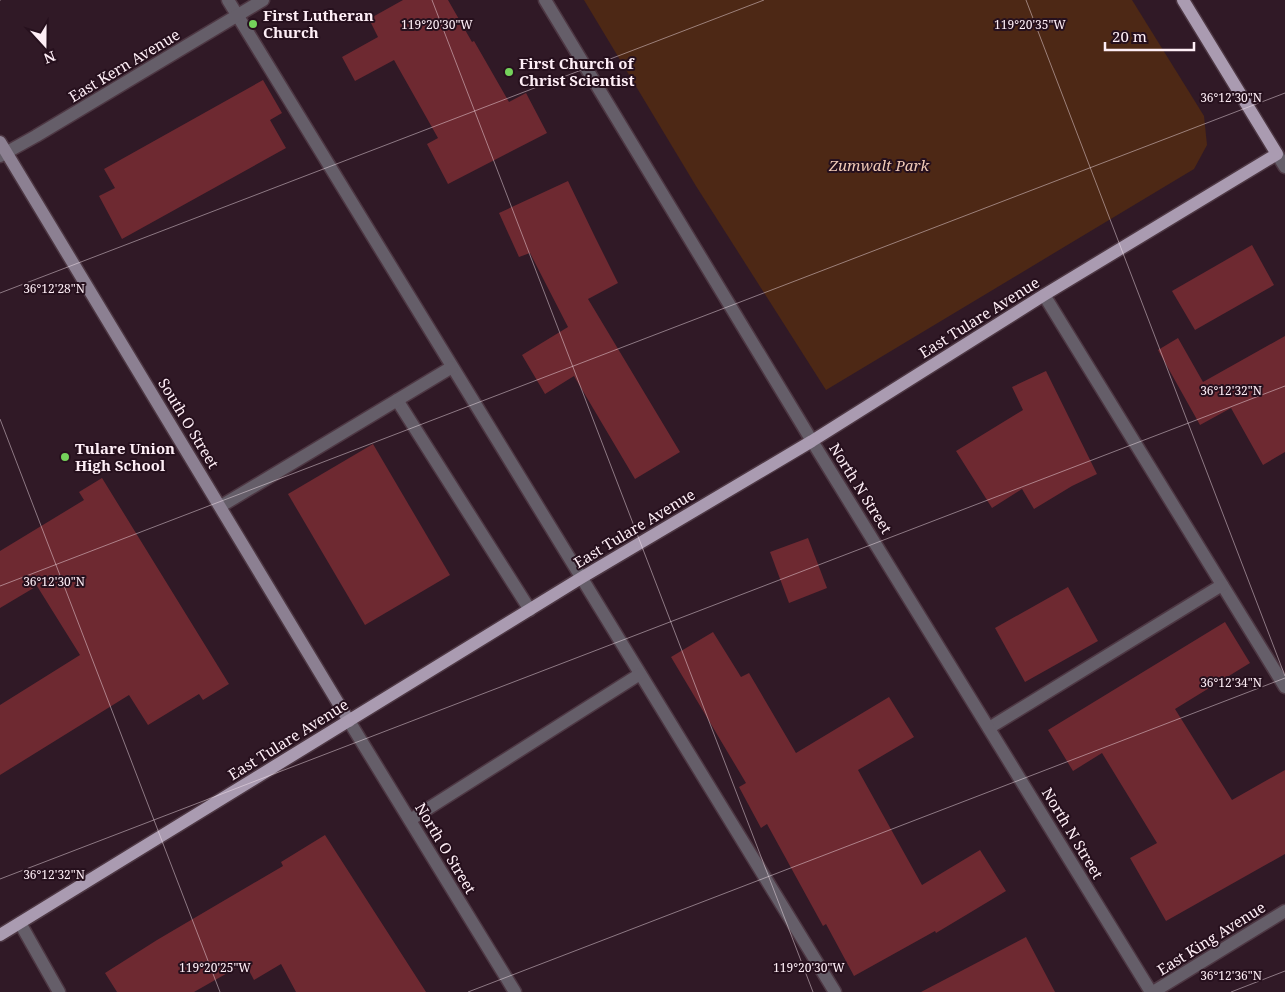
<svg xmlns="http://www.w3.org/2000/svg" width="1285" height="992" font-family="'Noto Serif',serif">
  <style>
    .green { fill: #4d2815 }
    .building { fill: #6e2931 }
    .lines { fill: none; stroke-linecap: round; stroke-linejoin: round }
    .service-casing { stroke: #4d3743; stroke-width: 15 }
    .minor-casing { stroke: #4d3743; stroke-width: 15 }
    .tertiary-casing { stroke: #4d3743; stroke-width: 15 }
    .secondary-casing { stroke: #4d3743; stroke-width: 15 }
    .primary-casing { stroke: #4d3743; stroke-width: 15 }
    .service { stroke: #655e69; stroke-width: 12 }
    .minor { stroke: #655e69; stroke-width: 12 }
    .tertiary { stroke: #655e69; stroke-width: 12 }
    .secondary { stroke: #8c8092; stroke-width: 12 }
    .primary { stroke: #aa9bb1; stroke-width: 12 }
    .ticks { fill: none; stroke: #feeef6; stroke-width: 1; stroke-opacity: 0.45 }
    .poi-dot { fill: #75d25b; stroke: #26101d; stroke-width: 2 }
    .labels { text-anchor: middle; dominant-baseline: central; stroke-width: 4; stroke-linejoin: round; paint-order: stroke }
    .poi-label { font-size: 15px; font-weight: bold; fill: #feeef6; stroke: #26101d; text-anchor: start }
    .street-label { font-size: 15px; fill: #feeef6; stroke: #26101d }
    .park-label { font-size: 15px; font-style: italic; fill: #f1cab7; stroke: #26101d }
    .ticks-label { font-size: 12px; text-anchor: middle; fill: #feeef6; stroke: #26101d; stroke-width: 4; stroke-linejoin: round; paint-order: stroke }
  </style>
  <rect width="100%" height="100%" fill="#301926"/>
  <polygon class="green" points="584,0 1132,0 1204,116 1207,145 1194,169 826,390 696,186"/>
  <g class="building">
    <polygon points="403,0 448,0 472,42 474,41 509,102 526,93 547,133 448,184 427,144 438,138 394,60 355,81 342,57 378,37 369,19"/>
    <polygon points="263,80 282,113 270,120 286,148 122,239 99,196 115,188 104,169"/>
    <polygon points="568,181 595,237 618,283 588,299 680,452 635,479 574,376 545,394 522,355 568,327 530,253 519,257 499,213"/>
    <polygon points="1252,245 1274,285 1195,330 1172,291"/>
    <polygon points="1285,336 1285,452 1263,465 1231,408 1200,425 1158,350 1178,338 1203,382"/>
    <polygon points="1046,371 1097,474 1072,486 1034,509 1022,489 992,508 956,451 1023,410 1012,387"/>
    <polygon points="373,444 450,575 365,625 288,494"/>
    <polygon points="102,478 229,684 203,700 199,694 148,725 129,695 0,775 0,705 80,655 37,586 0,608 0,551 84,500 79,492"/>
    <polygon points="808,538 827,588 789,603 770,552"/>
    <polygon points="1068,587 1098,641 1025,682 995,628"/>
    <polygon points="1225,622 1250,663 1175,709 1232,800 1285,770 1285,854 1166,921 1130,858 1157,843 1102,753 1073,771 1048,730"/>
    <polygon points="713,632 741,677 749,673 796,753 889,697 914,737 858,770 922,885 980,850 1006,891 936,933 935,931 854,976 826,924 823,926 767,824 761,828 739,787 746,783 671,657"/>
    <polygon points="325,835 426,992 296,992 281,964 254,980 245,963 194,992 117,992 105,973 157,940 283,866 281,862"/>
    <polygon points="1026,937 1055,992 921,992"/>
  </g>
  <g class="lines">
    <g class="service-casing">
      <g id="service">
        <polyline points="228,0 835,992"/>
        <polyline points="1044,295 1285,687"/>
        <polyline points="397,400 530,610"/>
        <polyline points="221,506 452,367"/>
        <polyline points="989,728 1222,585"/>
        <polyline points="410,820 640,674"/>
      </g>
    </g>
    <g class="minor-casing">
      <g id="minor">
        <polyline points="545,0 812,441 1151,992"/>
        <polyline points="0,156 36,136 263,0"/>
        <polyline points="349,721 515,992"/>
        <polyline points="20,923 59,992"/>
        <polyline points="1153,992 1285,911"/>
      </g>
    </g>
    <g class="tertiary-casing">
      <polyline id="tertiary" points="1277,154 1285,167"/>
    </g>
    <g class="secondary-casing">
      <polyline id="secondary" points="0,142 349,721"/>
    </g>
    <g class="primary-casing">
      <polyline id="primary" points="0,935 581,578 812,441 1044,295 1277,154 1183,0"/>
    </g>
    <use href="#service" class="service"/>
    <use href="#minor" class="minor"/>
    <use href="#tertiary" class="tertiary"/>
    <use href="#secondary" class="secondary"/>
    <use href="#primary" class="primary"/>
  </g>
  <path class="ticks" d="M0 0H1M432 0 813 992M1026 0 1285 676M0 293 764 0M0 419 220 992M0 586 1285 93M0 879 1285 386M468 992 1285 678M1231 992 1285 971"/>
  <g class="poi-dot">
    <circle cx="253" cy="24" r="5"/>
    <circle cx="509" cy="72" r="5"/>
    <circle cx="65" cy="457" r="5"/>
  </g>
  <g class="labels">
    <g class="poi-label">
      <text x="263" y="15">First Lutheran<tspan x="263" dy="17">Church</tspan></text>
      <text x="519" y="63">First Church of<tspan x="519" dy="17">Christ Scientist</tspan></text>
      <text x="75" y="448">Tulare Union<tspan x="75" dy="17">High School</tspan></text>
    </g>
    <g class="street-label">
      <text transform="translate(124 65) rotate(-31)">East Kern Avenue</text>
      <text transform="translate(979 317) rotate(-32)">East Tulare Avenue</text>
      <text transform="translate(189 423) rotate(59)">South O Street</text>
      <text transform="translate(861 488) rotate(58)">North N Street</text>
      <text transform="translate(634 528) rotate(-31)">East Tulare Avenue</text>
      <text transform="translate(288 739) rotate(-32)">East Tulare Avenue</text>
      <text transform="translate(1073 833) rotate(59)">North N Street</text>
      <text transform="translate(446 848) rotate(59)">North O Street</text>
      <text transform="translate(1211 938) rotate(-32)">East King Avenue</text>
    </g>
    <g class="park-label">
      <text x="879" y="165">Zumwalt Park</text>
    </g>
  </g>
  <g class="ticks-label">
    <text x="437" y="29">119°20'30"W</text>
    <text x="1030" y="29">119°20'35"W</text>
    <text x="1231" y="102">36°12'30"N</text>
    <text x="54" y="293">36°12'28"N</text>
    <text x="1231" y="395">36°12'32"N</text>
    <text x="54" y="586">36°12'30"N</text>
    <text x="1231" y="687">36°12'34"N</text>
    <text x="54" y="879">36°12'32"N</text>
    <text x="215" y="972">119°20'25"W</text>
    <text x="809" y="972">119°20'30"W</text>
    <text x="1231" y="980">36°12'36"N</text>
  </g>
  <g transform="translate(45 45) rotate(159)" stroke="#26101d" stroke-width="4" paint-order="stroke">
  <path d="M0-4L9 19L0 12L-9 19Z" fill="#feeef6"/>
  <text y="-8" font-size="14" font-weight="bold" text-anchor="middle" fill="#feeef6">N</text>
  </g>
  <path d="M1105 42v8h89v-8" fill="none" stroke="#feeef6" stroke-width="2.5"/>
  <text x="1112" y="42" font-size="15" fill="#feeef6" stroke="#26101d" stroke-width="4" paint-order="stroke">20 m</text>
</svg>
